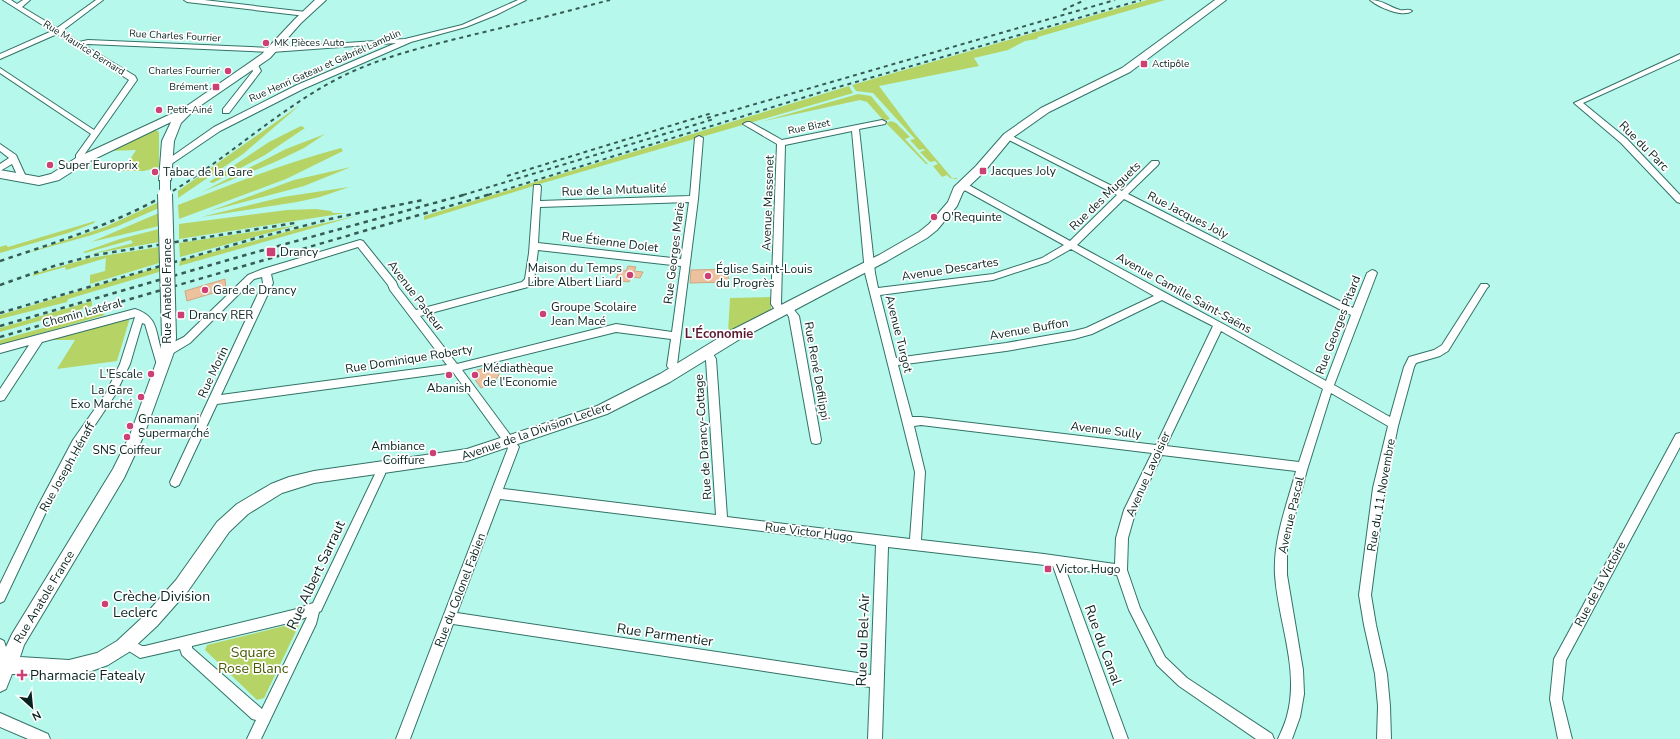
<svg xmlns="http://www.w3.org/2000/svg" width="1680" height="739" font-family="'Nunito Sans',sans-serif">
  <style>
    .green { fill: #b6d366 }
    .building { fill: #ebc19e; stroke: #cfa683 }
    .lines { fill: none; stroke-linecap: round; stroke-linejoin: round }
    .street-casing { stroke: #327267; stroke-width: 2 }
    .secondary-casing { stroke: #327267; stroke-width: 2 }
    .street { fill: #fff; fill-rule: evenodd }
    .secondary { fill: #fff; fill-rule: evenodd }
    .rail-far1 { stroke: #365b55; stroke-width: 2; stroke-dasharray: 4 4; stroke-linecap: butt }
    .rail { stroke: #365b55; stroke-width: 2.5; stroke-dasharray: 4.5 4.5; stroke-linecap: butt }
    .secondary-bridge-far1-casing { stroke: #327267; stroke-width: 12; stroke-linecap: butt }
    .secondary-bridge-casing { stroke: #327267; stroke-width: 16; stroke-linecap: butt }
    .secondary-bridge-far1 { stroke: #fff; stroke-width: 10 }
    .secondary-bridge { stroke: #fff; stroke-width: 14 }
    .poi-dot { fill: #cc4074; stroke: #fff; stroke-width: 1.5 }
    .labels { text-anchor: middle; dominant-baseline: central; stroke-width: 3.5; stroke-linejoin: round; paint-order: stroke }
    .far-street-label { font-size: 10px; fill: #08231f; stroke: #fff }
    .far-poi-label { font-size: 10px; fill: #08231f; stroke: #fff; text-anchor: start }
    .street-label { font-size: 12px; fill: #08231f; stroke: #fff }
    .poi-label { font-size: 12px; fill: #08231f; stroke: #fff; text-anchor: start }
    .neighbourhood-label { font-size: 13px; font-weight: bold; fill: #5c1932; stroke: #fff }
    .near-street-label { font-size: 14px; fill: #08231f; stroke: #fff }
    .near-poi-label { font-size: 14px; fill: #08231f; stroke: #fff; text-anchor: start }
    .near-park-label { font-size: 14px; fill: #485900; stroke: #fff }
  </style>
  <rect width="100%" height="100%" fill="#b7f8ec"/>
  <g class="green">
    <polygon points="1147,0 1165,0 1038,37 1037,39 1025,41 1008,50 974,58 979,66 879,86 914,133 952,178 958,178 956,179 950,178 947,175 942,177 933,166 938,164 935,161 930,162 920,152 925,150 924,149 919,150 910,140 915,139 873,93 856,91 852,85"/>
    <polygon points="849,86 853,93 543,183 424,220 424,216"/>
    <polygon points="858,94 871,96 890,119 884,121 867,102 860,100 760,122"/>
    <polygon points="300,105 243,154 178,198 178,191"/>
    <polygon points="891,121 896,123 910,137 905,139 928,164 926,164 886,123"/>
    <polygon points="301,126 305,128 265,155 213,183 209,182 269,142"/>
    <polygon points="154,130 158,131 159,133 159,167 144,171 123,171 136,150 107,151"/>
    <polygon points="325,134 304,148 275,162 202,192 286,149"/>
    <path d="M341 148 343 151 286 179 179 219 178 205C232 184 285 163 341 148Z"/>
    <polygon points="351,167 304,186 210,211 294,180"/>
    <polygon points="349,187 320,197 297,202 201,217 283,197"/>
    <polygon points="159,202 159,208 118,226 92,235 24,254 105,227"/>
    <polygon points="316,209 331,211 333,213 346,213 179,239 179,224 287,210"/>
    <polygon points="159,213 159,226 91,242"/>
    <polygon points="356,216 179,266 180,261 297,229"/>
    <polygon points="95,221 94,223 68,233 0,253 0,247 6,245 8,247"/>
    <polygon points="298,225 180,257 179,243"/>
    <polygon points="159,229 159,242 91,254 133,243 131,240 85,253 83,252 120,239"/>
    <polygon points="159,247 159,263 90,284 90,275 105,271 106,258 66,270 65,267 33,276 33,274 90,258"/>
    <polygon points="159,267 159,272 68,299 67,302 0,319 0,315"/>
    <polygon points="771,297 771,310 769,313 728,333 730,298"/>
    <polygon points="92,301 92,306 0,332 0,328"/>
    <polygon points="100,312 105,315 0,345 0,340"/>
    <polygon points="121,319 129,319 129,321 117,361 57,369 75,340 47,340"/>
    <polygon points="296,623 299,625 264,698 257,700 205,650 207,645"/>
  </g>
  <g class="building">
    <polygon points="628,266 636,267 634,271 643,272 640,278 631,277 629,282 615,280 620,270 626,271"/>
    <polygon points="729,269 728,282 690,283 691,270"/>
    <polygon points="225,279 226,289 187,301 185,291"/>
    <polygon points="498,365 499,375 495,381 481,388 473,377 473,374 477,370"/>
  </g>
  <g class="lines">
    <g class="street-casing">
      <g id="street">
        <polygon points="3,0 11,0 17,4 23,0 30,0 22,7 57,28 96,0 103,0 62,31 79,42 88,40 272,48 405,39 462,25 518,0 526,0 496,15 466,27 411,42 303,89 220,131 167,167 163,164 164,162 214,127 297,85 396,43 272,52 88,44 84,45 135,76 137,80 84,155 83,163 80,164 76,161 76,155 91,134 0,73 0,68 94,130 129,80 57,34 0,59 0,54 52,31"/>
        <polygon points="184,0 204,0 306,12 309,14 306,16 187,2"/>
        <path d="M1370 0C1383 0 1389 7 1400 10 1405 11 1408 8 1412 11 1403 18 1378 7 1370 0Z"/>
        <polygon points="1680,54 1680,59 1583,103 1627,139 1680,195 1680,203 1677,202 1621,143 1574,103"/>
        <polygon points="251,63 257,63 261,71 229,113 223,113 223,109 253,71 250,65"/>
        <path d="M882 120 886 122 885 124 859 129 875 273 878 288 993 274 1042 258 1064 245 959 187 958 185 959 183H965L1070 241 1117 195 1005 138V134H1008L1122 191 1152 161H1158L1159 163 1158 165 1128 194 1353 308 1367 273 1372 270 1375 271 1377 273 1334 385 1390 417 1404 367 1409 357 1434 350 1442 345 1481 284H1487L1489 286 1487 288 1448 351 1440 356 1416 363 1414 367 1398 426 1385 488 1371 595 1376 625 1387 674 1390 706 1391 739H1377L1378 706 1375 674 1364 625 1359 595 1373 488 1388 426 1331 393 1307 470 1287 545V575L1303 670 1304 694 1300 717 1292 739H1278C1281 732 1285 724 1287 716 1300 669 1278 622 1275 575 1273 539 1287 505 1296 471L1162 455 1136 510 1128 538 1127 570 1140 608 1165 657 1187 678 1272 734 1274 739H1256L1179 686 1157 665 1129 610 1117 575 1065 568 1128 739H1114L1053 566 888 547 882 739H868L870 687 453 624 410 739H396L508 448 453 372 217 404 179 485 175 487 171 485 170 482 263 283 262 277 254 279 190 343 170 355 167 356 162 352 167 365 166 368H158L157 365 145 324 142 323 130 364 115 395 81 446 46 512 4 601 0 603V584L38 506 73 440 106 393 120 364 135 317 42 342 4 400 0 401V389L29 345 0 353V345L135 309C159 317 155 332 162 352L174 342 184 337 248 275 263 269 360 240 363 241 396 282 398 287 416 310 522 282 525 279 529 253 534 185H540L541 187 540 201 690 196 695 138 699 136 703 138 698 199 677 365 682 371 681 374H673L667 366 671 339 616 332 462 370 519 447 503 489 716 515 706 360 700 353 702 350C708 348 713 353 716 359L727 517 910 539 915 472 865 273 852 131 785 145 781 304 783 308 788 305 791 306 799 316 821 440 820 443 816 444 812 443 811 440 789 317 786 312 784 314H778L771 304 777 144 743 124 747 122H750L782 140ZM1124 199 1351 315 1326 381C1243 334 1160 290 1077 245ZM689 202 681 259 538 243 540 207ZM358 247 388 285 390 290 447 365 221 395 273 283 271 274ZM1071 249 1154 296 1086 328 1074 331 1006 343 896 358 880 295 993 280 1048 262ZM538 250 681 266 672 332 616 324 457 364 420 316 528 287 534 280ZM1162 300 1213 326 1156 445 921 417H912L898 365 1006 351 1074 339 1092 334ZM1221 331 1323 389 1299 462 1166 446ZM921 425 1152 453 1124 510 1116 538 1115 564 1044 554 921 540 925 472 914 426ZM500 499 876 545 871 675 457 613Z"/>
        <polygon points="0,144 16,155 27,179 26,181 20,181 12,164 0,171 0,164 9,158 0,151"/>
        <polygon points="1680,433 1680,447 1566,660 1562,699 1572,739 1558,739 1550,699 1554,659 1676,434"/>
        <path d="M381 462 385 464 386 467 385 474 321 611 319 612 316 624 261 739H247L256 720 252 719 182 655 180 649 140 658 124 648 122 644 124 640 128 638 142 646H145L297 609 313 603 375 474 377 464ZM307 617 262 709 192 648V646L297 621Z"/>
        <polygon points="0,639 4,641 12,666 10,670 0,673"/>
        <polygon points="0,713 48,734 50,739 28,739 0,727"/>
      </g>
    </g>
    <g class="secondary-casing">
      <g id="secondary">
        <polygon points="315,0 326,0 301,23 270,58 194,110 181,123 174,141 171,180 169,183 161,183 159,180 162,141 171,122 84,164 59,180 39,185 0,178 0,170 39,177 51,174 76,158 184,108 262,54 295,19"/>
        <polygon points="1215,0 1226,0 1130,72 1049,112 1012,138 984,172 963,192 957,206 937,230 927,238 887,261 740,339 670,382 607,414 467,461 314,483 282,493 248,514 229,532 188,591 157,626 129,652 108,665 89,672 69,678 27,674 12,674 6,689 0,692 0,660 12,634 113,469 130,435 160,352 162,338 161,300 163,297 168,295 173,297 175,300 176,338 174,352 144,435 124,478 24,645 20,657 69,660 97,653 117,641 145,615 176,580 217,522 237,504 271,484 289,477 314,471 467,449 597,406 660,374 730,331 879,255 919,232 929,224 948,202 954,187 976,166 1004,134 1041,108 1122,68"/>
      </g>
    </g>
    <use href="#street" class="street"/>
    <use href="#secondary" class="secondary"/>
    <g class="rail-far1">
      <polyline points="1063,10 1085,0"/>
      <polyline points="707,118 1115,0"/>
      <polyline points="507,176 712,113"/>
      <path d="M166 195C226 160 277 110 339 78 380 57 427 46 472 35 518 24 564 12 610 0"/>
      <polyline points="463,195 714,119"/>
      <polyline points="488,195 828,90 1141,0"/>
    </g>
    <g class="rail">
      <path d="M0 261C57 242 115 224 167 194"/>
      <polyline points="0,285 54,266 95,255 295,223"/>
      <polyline points="0,313 253,239 334,218 423,200"/>
      <polyline points="0,326 242,256 467,194"/>
      <polyline points="0,337 491,194"/>
    </g>
    <g class="secondary-bridge-far1-casing">
      <polyline id="secondary-bridge-far1" points="165,180 165,195"/>
    </g>
    <g class="secondary-bridge-casing">
      <polyline id="secondary-bridge" points="165,194 168,300"/>
    </g>
    <use href="#secondary-bridge-far1" class="secondary-bridge-far1"/>
    <use href="#secondary-bridge" class="secondary-bridge"/>
  </g>
  <g class="poi-dot">
    <circle cx="266" cy="43" r="4"/>
    <rect x="1140" y="60" width="8" height="8" rx="2"/>
    <circle cx="228" cy="71" r="4"/>
    <rect x="212" y="83" width="8" height="8" rx="2"/>
    <circle cx="159" cy="110" r="4"/>
    <circle cx="50" cy="165" r="4"/>
    <rect x="979" y="167" width="8" height="8" rx="2"/>
    <circle cx="155" cy="172" r="4"/>
    <circle cx="934" cy="217" r="4"/>
    <rect x="266" y="247" width="10" height="10" rx="2"/>
    <circle cx="630" cy="275" r="4"/>
    <circle cx="708" cy="276" r="4"/>
    <circle cx="205" cy="290" r="4"/>
    <circle cx="543" cy="314" r="4"/>
    <rect x="177" y="311" width="8" height="8" rx="2"/>
    <circle cx="151" cy="374" r="4"/>
    <circle cx="449" cy="375" r="4"/>
    <circle cx="475" cy="375" r="4"/>
    <circle cx="141" cy="397" r="4"/>
    <circle cx="130" cy="426" r="4"/>
    <circle cx="127" cy="437" r="4"/>
    <circle cx="433" cy="453" r="4"/>
    <rect x="1044" y="565" width="8" height="8" rx="2"/>
    <circle cx="105" cy="604" r="4"/>
    <path d="M20 669h4v4h4v4h-4v4h-4v-4h-4v-4h4z"/>
  </g>
  <g class="labels">
    <g class="far-street-label">
      <text transform="translate(175 36) rotate(3)">Rue Charles Fourrier</text>
      <text transform="translate(84 48) rotate(32)">Rue Maurice Bernard</text>
      <text transform="translate(325 66) rotate(-24)">Rue Henri Gateau et Gabriel Lamblin</text>
      <text transform="translate(809 127) rotate(-12)">Rue Bizet</text>
    </g>
    <g class="far-poi-label">
      <text x="274" y="43">MK Pièces Auto</text>
      <text x="1152" y="64">Actipôle</text>
      <text x="220" y="71" text-anchor="end">Charles Fourrier</text>
      <text x="208" y="87" text-anchor="end">Brément</text>
      <text x="167" y="110">Petit-Ainé</text>
    </g>
    <g class="street-label">
      <text transform="translate(1644 146) rotate(45)">Rue du Parc</text>
      <text transform="translate(614 190) rotate(-2)">Rue de la Mutualité</text>
      <text transform="translate(1105 196) rotate(-44)">Rue des Muguets</text>
      <text transform="translate(768 203) rotate(-88)">Avenue Massenet</text>
      <text transform="translate(1188 215) rotate(27)">Rue Jacques Joly</text>
      <text transform="translate(610 242) rotate(7)">Rue Étienne Dolet</text>
      <text transform="translate(674 253) rotate(-83)">Rue Georges Marie</text>
      <text transform="translate(950 269) rotate(-9)">Avenue Descartes</text>
      <text transform="translate(167 291) rotate(-90)">Rue Anatole France</text>
      <text transform="translate(1184 293) rotate(29)">Avenue Camille Saint-Saëns</text>
      <text transform="translate(416 296) rotate(53)">Avenue Pasteur</text>
      <text transform="translate(82 313) rotate(-15)">Chemin Latéral</text>
      <text transform="translate(1338 325) rotate(-69)">Rue Georges Pitard</text>
      <text transform="translate(1029 329) rotate(-10)">Avenue Buffon</text>
      <text transform="translate(899 334) rotate(76)">Avenue Turgot</text>
      <text transform="translate(409 359) rotate(-9)">Rue Dominique Roberty</text>
      <text transform="translate(817 371) rotate(80)">Rue René Defilippi</text>
      <text transform="translate(213 372) rotate(-65)">Rue Morin</text>
      <text transform="translate(1106 430) rotate(7)">Avenue Sully</text>
      <text transform="translate(536 431) rotate(-19)">Avenue de la Division Leclerc</text>
      <text transform="translate(703 437) rotate(-94)">Rue de Drancy-Cottage</text>
      <text transform="translate(67 467) rotate(-61)">Rue Joseph Hénaff</text>
      <text transform="translate(1148 474) rotate(-66)">Avenue Lavoisier</text>
      <text transform="translate(1381 495) rotate(-80)">Rue du 11 Novembre</text>
      <text transform="translate(1291 515) rotate(-77)">Avenue Pascal</text>
      <text transform="translate(809 532) rotate(7)">Rue Victor Hugo</text>
      <text transform="translate(1600 584) rotate(-62)">Rue de la Victoire</text>
      <text transform="translate(460 590) rotate(-69)">Rue du Colonel Fabien</text>
      <text transform="translate(44 597) rotate(-59)">Rue Anatole France</text>
    </g>
    <g class="poi-label">
      <text x="58" y="165">Super Europrix</text>
      <text x="991" y="171">Jacques Joly</text>
      <text x="163" y="172">Tabac de la Gare</text>
      <text x="942" y="217">O'Requinte</text>
      <text x="280" y="252">Drancy</text>
      <text x="622" y="268" text-anchor="end">Maison du Temps<tspan x="622" dy="14">Libre Albert Liard</tspan></text>
      <text x="716" y="269">Église Saint-Louis<tspan x="716" dy="14">du Progrès</tspan></text>
      <text x="213" y="290">Gare de Drancy</text>
      <text x="551" y="307">Groupe Scolaire<tspan x="551" dy="14">Jean Macé</tspan></text>
      <text x="189" y="315">Drancy RER</text>
      <text x="483" y="368">Médiathèque<tspan x="483" dy="14">de l'Economie</tspan></text>
      <text x="143" y="374" text-anchor="end">L'Escale</text>
      <text x="449" y="388" text-anchor="middle">Abanish</text>
      <text x="133" y="390" text-anchor="end">La Gare<tspan x="133" dy="14">Exo Marché</tspan></text>
      <text x="138" y="419">Gnanamani<tspan x="138" dy="14">Supermarché</tspan></text>
      <text x="425" y="446" text-anchor="end">Ambiance<tspan x="425" dy="14">Coiffure</tspan></text>
      <text x="127" y="450" text-anchor="middle">SNS Coiffeur</text>
      <text x="1056" y="569">Victor Hugo</text>
    </g>
    <g class="neighbourhood-label">
      <text x="719" y="334">L'Économie</text>
    </g>
    <g class="near-street-label">
      <text transform="translate(316 575) rotate(-65)">Rue Albert Sarraut</text>
      <text transform="translate(665 635) rotate(8)">Rue Parmentier</text>
      <text transform="translate(863 640) rotate(-88)">Rue du Bel-Air</text>
      <text transform="translate(1103 645) rotate(70)">Rue du Canal</text>
    </g>
    <g class="near-poi-label">
      <text x="113" y="596">Crèche Division<tspan x="113" dy="16">Leclerc</tspan></text>
      <text x="30" y="675">Pharmacie Fatealy</text>
    </g>
    <g class="near-park-label">
      <text x="253" y="652">Square<tspan x="253" dy="16">Rose Blanc</tspan></text>
    </g>
  </g>
  <g transform="translate(32 707) rotate(153)" stroke="#ffffff" stroke-width="3" paint-order="stroke">
  <path d="M0-3L7 15L0 10L-7 15Z" fill="#08231f"/>
  <text y="-6" font-size="11" font-weight="bold" text-anchor="middle" fill="#08231f">N</text>
  </g>
</svg>
